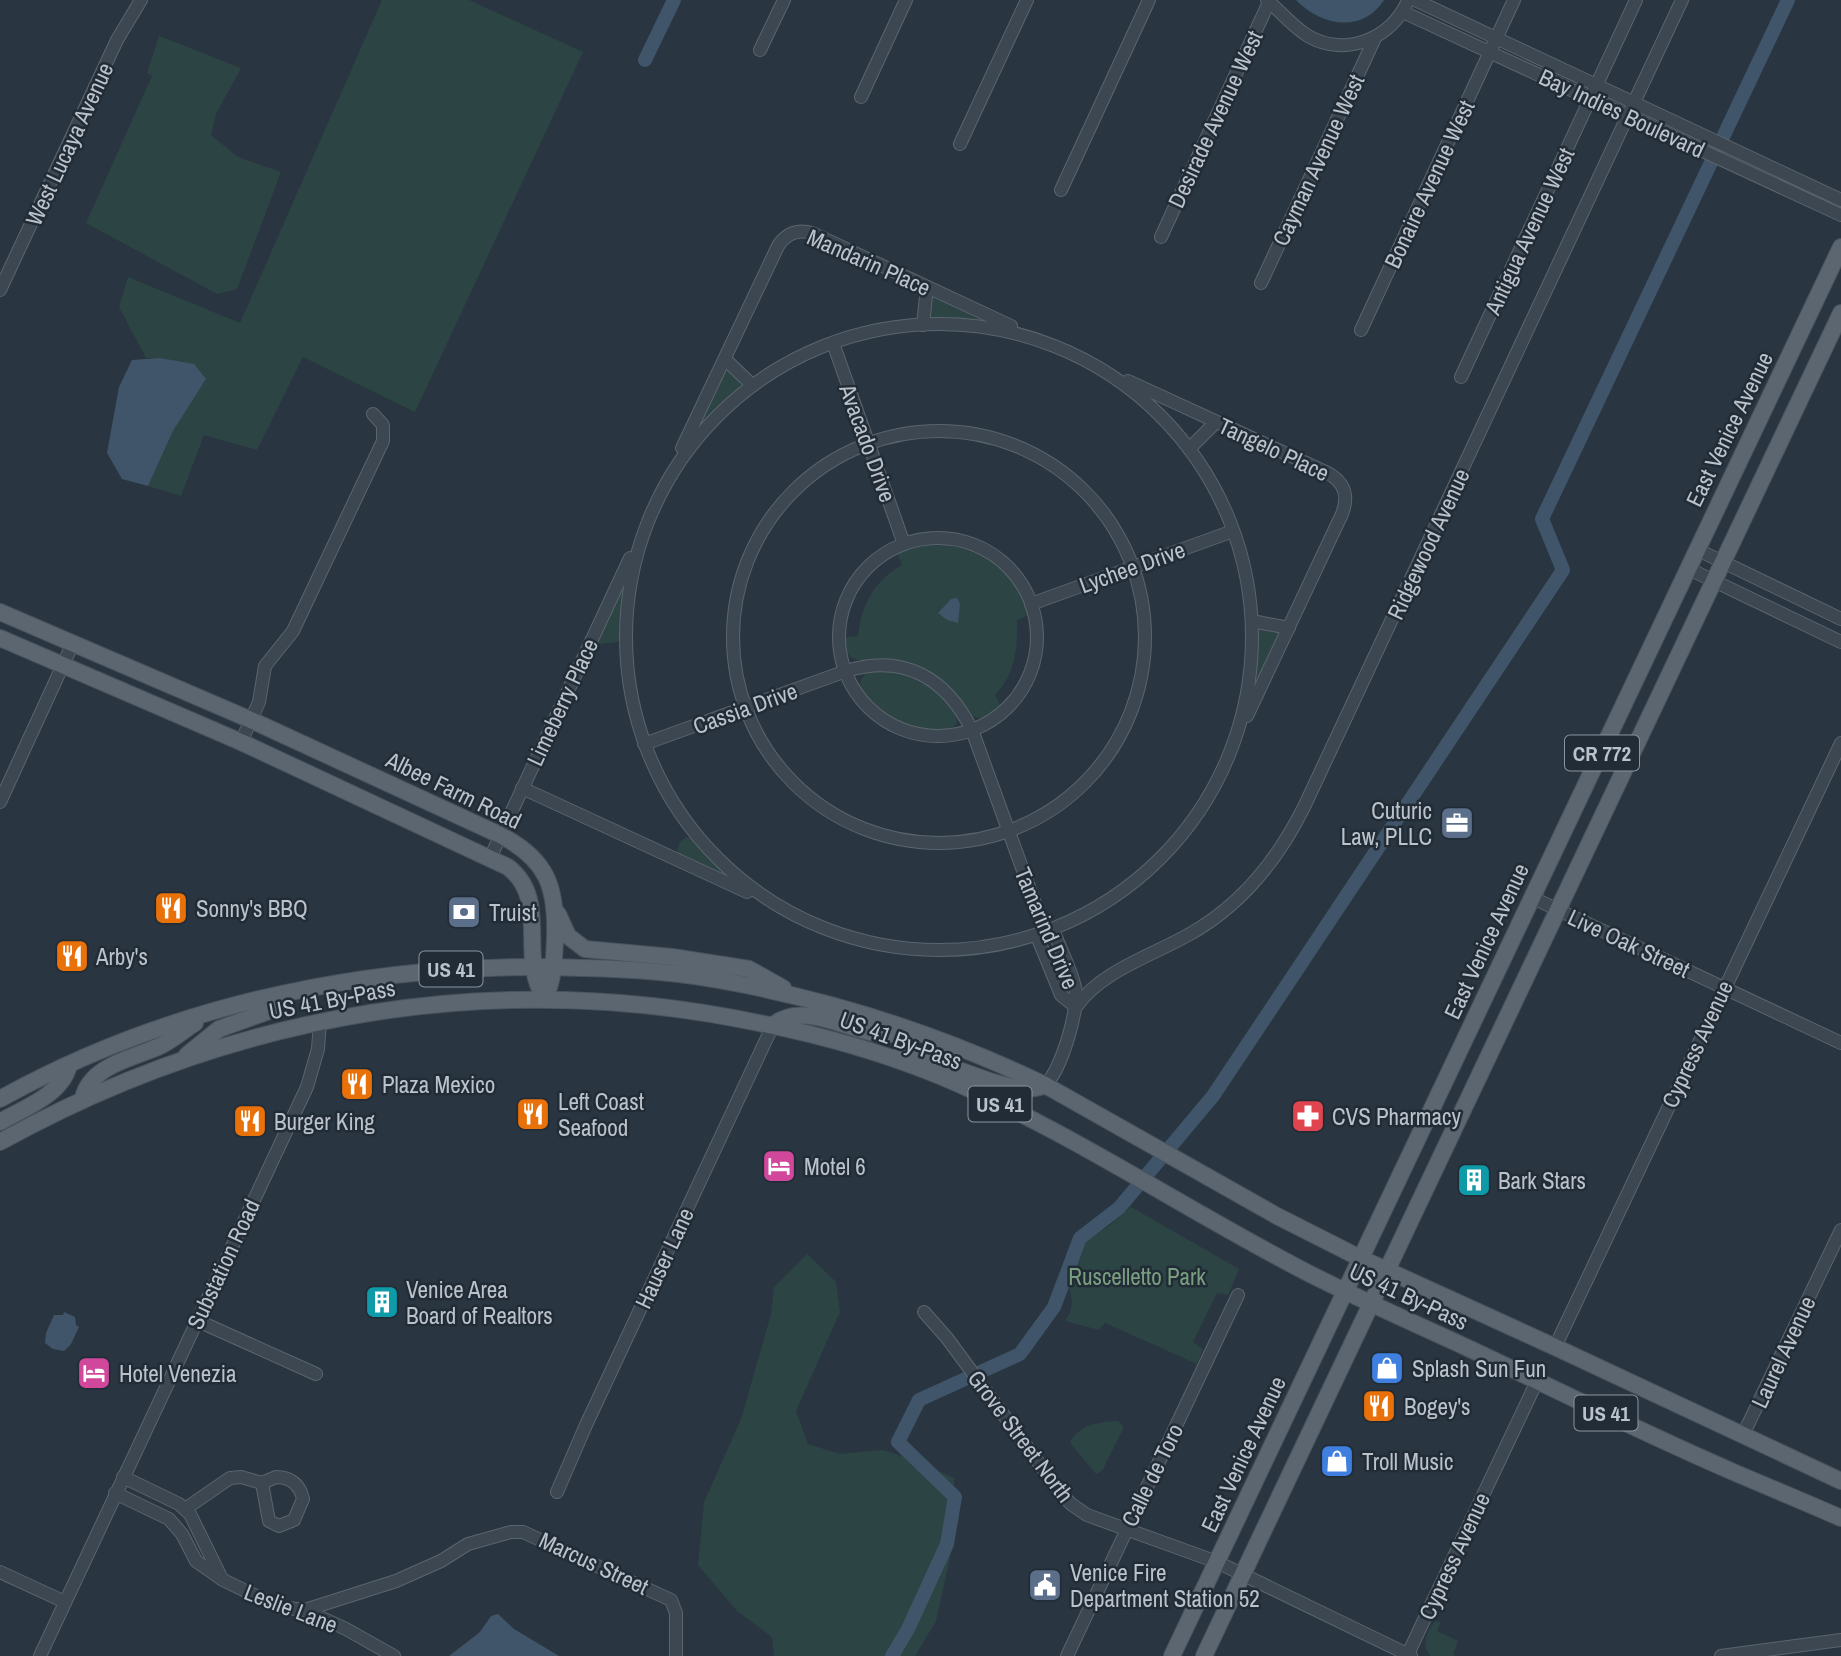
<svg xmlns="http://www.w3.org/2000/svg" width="1841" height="1656" font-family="'Archivo Narrow',sans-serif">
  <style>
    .green { fill: #2c4443 }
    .water { fill: #405569 }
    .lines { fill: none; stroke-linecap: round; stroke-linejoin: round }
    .canal { stroke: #405569; stroke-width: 14 }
    .minor-casing { stroke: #5b656e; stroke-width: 14 }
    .major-casing { stroke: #4a535d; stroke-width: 18 }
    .minor { stroke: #3d4751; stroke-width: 12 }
    .major { stroke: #5c6671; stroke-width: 16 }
    .labels { text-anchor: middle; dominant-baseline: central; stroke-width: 5; stroke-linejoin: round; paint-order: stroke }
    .shield { fill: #222c36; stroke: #8c959e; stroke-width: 2 }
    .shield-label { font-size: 21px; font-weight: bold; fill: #bac2cb }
    .street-label { font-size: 23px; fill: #bac2cb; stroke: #222c36 }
    .poi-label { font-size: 23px; fill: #bac2cb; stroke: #222c36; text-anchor: start }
    .park-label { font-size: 23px; fill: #7a9f80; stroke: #222c36 }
  </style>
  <rect width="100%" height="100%" fill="#293641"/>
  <g class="green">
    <polygon points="382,0 469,0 583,52 415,412 303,357 257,450 204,435 181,496 148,486 173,431 206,379 160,358 146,358 119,307 128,277 240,323"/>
    <polygon points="159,36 241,68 216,114 211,135 238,157 281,172 237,289 217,294 86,223 152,76 147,73"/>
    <polygon points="932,297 936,297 983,321 934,319 930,317"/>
    <polygon points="726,370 729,370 740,381 741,386 700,424"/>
    <path d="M945 545C987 551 1016 574 1028 615L1017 620C1018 648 1015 674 995 695L1001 707C994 712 985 720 977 718 965 715 952 681 925 673 911 669 897 663 883 660 873 659 859 663 851 657 845 652 845 644 845 637L858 636C861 605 874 581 902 565L897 553 923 546Z"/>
    <polygon points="622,589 621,639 617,642 600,644 597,641"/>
    <polygon points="1259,628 1280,633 1258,677 1255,675"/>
    <path d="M882 670C909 674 932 683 949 705 955 712 959 716 956 724 932 748 869 712 860 685 861 672 871 672 882 670Z"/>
    <polygon points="686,837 693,839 725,875 676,853 680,842"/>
    <path d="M1131 1207 1239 1269 1228 1295 1217 1293 1193 1342 1203 1349 1197 1364 1105 1323 1099 1330 1065 1321C1083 1299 1057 1275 1070 1253 1079 1239 1094 1237 1106 1228 1114 1222 1122 1214 1131 1207Z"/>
    <polygon points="807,1254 836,1282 840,1312 796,1411 808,1444 840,1454 883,1450 920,1462 954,1478 954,1540 936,1621 915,1656 774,1656 772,1637 737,1611 698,1565 704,1502 741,1419 771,1314 774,1287"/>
    <path d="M1117 1421 1122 1424 1123 1429 1102 1471 1096 1474 1071 1444V1440C1082 1424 1099 1422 1117 1421Z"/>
    <path d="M1435 1621 1441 1622 1437 1631 1458 1641 1453 1654 1455 1656H1431C1420 1645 1427 1632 1435 1621Z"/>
  </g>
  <g class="water">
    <path d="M1296 0H1384C1362 34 1321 26 1296 0Z"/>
    <polygon points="160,358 194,364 206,379 173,431 148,486 122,479 107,453 119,387 132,360"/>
    <polygon points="957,598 960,604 958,623 947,620 938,613 951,599"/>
    <polygon points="813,1155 829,1163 824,1173 809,1166"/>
    <polygon points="64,1312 75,1317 76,1325 79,1327 71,1344 64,1351 53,1349 45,1343 46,1333 54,1315 63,1315"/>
    <polygon points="498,1614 514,1629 559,1656 449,1656 480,1632 491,1616"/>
  </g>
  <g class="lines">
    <g class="canal">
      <polyline points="645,60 674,0"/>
      <polyline points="892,1656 908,1629 947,1544 955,1497 898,1442 919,1400 1020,1354 1054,1307 1080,1238 1119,1208 1213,1096 1563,570 1542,519 1788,0"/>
    </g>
    <g class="minor-casing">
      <g id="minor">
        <path d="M1267 0C1281 12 1293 27 1308 36 1346 58 1393 38 1408 0"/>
        <polyline points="1415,0 1841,200"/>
        <polyline points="1403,12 1841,215"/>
        <polyline points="760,50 784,0"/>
        <polyline points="861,97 906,0"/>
        <polyline points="960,144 1027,0"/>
        <polyline points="1061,190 1149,0"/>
        <polyline points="1161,237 1269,2"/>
        <polyline points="1261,283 1375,38"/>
        <polyline points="0,290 117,40 141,0"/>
        <circle cx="939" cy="637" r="313"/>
        <polyline points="923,325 927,287"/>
        <polyline points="1361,330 1514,0"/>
        <polyline points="833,343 904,544"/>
        <polyline points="725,359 752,385"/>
        <polyline points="1461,377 1636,0"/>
        <path d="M1128 381 1328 473C1345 483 1349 496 1342 514L1247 716"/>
        <circle cx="939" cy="637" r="206"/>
        <path d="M682 448 778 246C786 233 798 229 812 233L1011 326"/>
        <polyline points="1189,449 1216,422"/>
        <circle cx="938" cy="637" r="99"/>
        <polyline points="1696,549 1841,619"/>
        <polyline points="1687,568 1841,642"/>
        <polyline points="1031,604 1233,531"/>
        <polyline points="1252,621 1289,628"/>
        <polyline points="241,742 259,702 265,666 293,631 383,441 383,425 373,414"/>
        <path d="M644 744 846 671C904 653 946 678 972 730L1045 931 1055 935C1062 952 1071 970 1075 987 1080 1008 1061 1071 1045 1085"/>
        <polyline points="522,788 747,892"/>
        <polyline points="0,802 73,643"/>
        <polyline points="490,858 630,558"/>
        <polyline points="1531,897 1841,1043"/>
        <polyline points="1045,931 1039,941 1061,995 1076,1007"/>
        <path d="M1076 1007C1101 971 1151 956 1188 935 1241 906 1277 861 1304 807L1682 0"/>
        <polyline points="924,1312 947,1338 1061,1493 1071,1504 1087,1515 1217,1562 1411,1656"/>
        <polyline points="196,1320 316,1374"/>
        <polyline points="1555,1347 1841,743"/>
        <polyline points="1743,1435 1841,1230"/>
        <polyline points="123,1477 179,1504 190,1514 221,1577"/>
        <path d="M276 1477C291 1477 300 1485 303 1499L294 1520 279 1526 269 1521 262 1483Z"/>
        <polyline points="557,1492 586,1425 773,1025"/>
        <polyline points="115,1493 169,1519 182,1534 196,1561 223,1580 279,1607 305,1610 346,1629 394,1656"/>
        <polyline points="185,1509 230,1478 241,1477 262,1483"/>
        <polyline points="0,1572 65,1602"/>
        <polyline points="305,1610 396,1581 441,1561 468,1544 511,1532 523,1532 671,1600 676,1613 676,1656"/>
        <polyline points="40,1656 307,1087 318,1049 320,1021"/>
        <polyline points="1067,1656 1238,1295"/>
        <polyline points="1407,1656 1537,1381"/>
        <polyline points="1721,1656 1841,1640"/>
      </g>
    </g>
    <g class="major-casing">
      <g id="major">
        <path d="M0 612 251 720 500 835C547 859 557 887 555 939 554 960 554 978 545 998"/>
        <path d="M0 638 241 742 508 867C551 900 517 958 545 998"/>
        <polyline points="558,914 568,936 585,949 672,957 749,969 783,988"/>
        <path d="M773 1025C802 1001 846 1029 879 1034 888 1035 898 1034 907 1033"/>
        <polyline points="187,1055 219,1029 269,1011 281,995"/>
        <path d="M898 1056C945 1054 1009 1102 1045 1085"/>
        <path d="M83 1098C91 1064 136 1058 162 1045 174 1039 184 1030 195 1023"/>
        <path d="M0 1099C176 1001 383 960 583 968 631 969 678 972 724 981 835 1001 943 1036 1045 1085L1277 1216 1360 1258 1555 1347 1841 1481"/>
        <path d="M0 1122C24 1108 62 1095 69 1065"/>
        <path d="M0 1142C234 1012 497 968 759 1023 821 1035 881 1052 940 1076 1068 1130 1184 1209 1308 1273 1361 1300 1416 1324 1470 1349 1557 1390 1643 1433 1731 1471 1768 1487 1805 1502 1841 1518"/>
        <polyline points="1172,1656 1841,247"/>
        <polyline points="1204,1656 1841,313"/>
      </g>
    </g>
    <use href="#minor" class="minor"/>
    <use href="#major" class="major"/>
  </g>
  <defs>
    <g id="office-square" transform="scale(1.75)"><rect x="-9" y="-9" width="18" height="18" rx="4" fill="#5c6f8a" stroke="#222c36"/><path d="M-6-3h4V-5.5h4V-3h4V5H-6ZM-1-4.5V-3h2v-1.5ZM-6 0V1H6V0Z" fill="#fff"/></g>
    <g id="restaurant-square" transform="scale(1.75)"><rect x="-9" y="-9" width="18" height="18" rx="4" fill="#e8710a" stroke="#222c36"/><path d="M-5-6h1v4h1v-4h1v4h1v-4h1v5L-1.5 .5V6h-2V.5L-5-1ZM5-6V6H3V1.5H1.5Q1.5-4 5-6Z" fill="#fff"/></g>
    <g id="bank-square" transform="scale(1.75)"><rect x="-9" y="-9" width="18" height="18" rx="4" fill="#5c6f8a" stroke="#222c36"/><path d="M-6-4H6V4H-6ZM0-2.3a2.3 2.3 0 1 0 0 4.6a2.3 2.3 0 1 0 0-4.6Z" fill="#fff"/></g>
    <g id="pharmacy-square" transform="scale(1.75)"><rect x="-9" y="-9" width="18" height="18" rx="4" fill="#e0444e" stroke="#222c36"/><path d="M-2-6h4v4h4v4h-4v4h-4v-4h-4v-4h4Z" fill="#fff"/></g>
    <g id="hotel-square" transform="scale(1.75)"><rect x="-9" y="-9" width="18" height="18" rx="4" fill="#d1479c" stroke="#222c36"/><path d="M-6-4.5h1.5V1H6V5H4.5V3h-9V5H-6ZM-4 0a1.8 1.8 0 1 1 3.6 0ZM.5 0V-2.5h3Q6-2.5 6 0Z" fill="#fff"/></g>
    <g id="building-square" transform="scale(1.75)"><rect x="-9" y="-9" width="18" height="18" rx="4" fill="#0f9aa8" stroke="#222c36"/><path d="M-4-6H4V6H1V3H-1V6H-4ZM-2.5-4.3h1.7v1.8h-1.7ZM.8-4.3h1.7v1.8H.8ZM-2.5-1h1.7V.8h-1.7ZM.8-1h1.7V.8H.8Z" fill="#fff"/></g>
    <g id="shop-square" transform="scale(1.75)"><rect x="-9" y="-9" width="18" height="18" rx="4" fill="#3f7fe0" stroke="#222c36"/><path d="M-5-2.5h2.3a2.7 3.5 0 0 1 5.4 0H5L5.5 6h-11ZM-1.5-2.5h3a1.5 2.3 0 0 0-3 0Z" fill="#fff"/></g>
    <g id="civic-square" transform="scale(1.75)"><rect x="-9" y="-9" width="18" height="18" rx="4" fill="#5c6f8a" stroke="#222c36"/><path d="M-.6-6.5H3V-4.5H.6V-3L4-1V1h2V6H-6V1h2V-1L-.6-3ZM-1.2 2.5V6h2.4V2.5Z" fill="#fff"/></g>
  </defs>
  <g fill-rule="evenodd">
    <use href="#office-square" x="1457" y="823"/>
    <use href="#restaurant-square" x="171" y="908"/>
    <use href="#bank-square" x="464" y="912"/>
    <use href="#restaurant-square" x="72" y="956"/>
    <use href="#restaurant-square" x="357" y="1084"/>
    <use href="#restaurant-square" x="533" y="1114"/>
    <use href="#pharmacy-square" x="1308" y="1116"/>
    <use href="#restaurant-square" x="250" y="1121"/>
    <use href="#hotel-square" x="779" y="1166"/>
    <use href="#building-square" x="1474" y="1180"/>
    <use href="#building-square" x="382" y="1302"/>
    <use href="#shop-square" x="1387" y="1368"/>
    <use href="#hotel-square" x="94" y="1373"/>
    <use href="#restaurant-square" x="1379" y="1406"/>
    <use href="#shop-square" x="1337" y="1461"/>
    <use href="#civic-square" x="1045" y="1585"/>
  </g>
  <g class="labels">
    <g class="shield">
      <rect x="1565" y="735.5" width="74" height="35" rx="5"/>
      <rect x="419.5" y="951.5" width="63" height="35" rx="5"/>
      <rect x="968.5" y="1086.5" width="63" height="35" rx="5"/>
      <rect x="1574.5" y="1395.5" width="63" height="35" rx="5"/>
    </g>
    <g class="shield-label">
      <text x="1602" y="753">CR 772</text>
      <text x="451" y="969">US 41</text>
      <text x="1000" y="1104">US 41</text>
      <text x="1606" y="1413">US 41</text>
    </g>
    <g class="street-label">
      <text transform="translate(1622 113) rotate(25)">Bay Indies Boulevard</text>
      <text transform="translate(1215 119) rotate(-65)">Desirade Avenue West</text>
      <text transform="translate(69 144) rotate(-65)">West Lucaya Avenue</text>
      <text transform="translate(1318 160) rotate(-65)">Cayman Avenue West</text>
      <text transform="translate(1429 184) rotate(-65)">Bonaire Avenue West</text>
      <text transform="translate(1529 231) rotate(-65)">Antigua Avenue West</text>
      <text transform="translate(869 262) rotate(24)">Mandarin Place</text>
      <text transform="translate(1729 429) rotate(-64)">East Venice Avenue</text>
      <text transform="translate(868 443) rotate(70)">Avacado Drive</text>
      <text transform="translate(1274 449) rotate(25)">Tangelo Place</text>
      <text transform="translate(1428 544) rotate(-65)">Ridgewood Avenue</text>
      <text transform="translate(1132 567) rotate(-20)">Lychee Drive</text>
      <text transform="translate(562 702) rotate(-65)">Limeberry Place</text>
      <text transform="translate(745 708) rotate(-20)">Cassia Drive</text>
      <text transform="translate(454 790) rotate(26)">Albee Farm Road</text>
      <text transform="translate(1047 928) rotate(67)">Tamarind Drive</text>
      <text transform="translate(1486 941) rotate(-65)">East Venice Avenue</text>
      <text transform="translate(1629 943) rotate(25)">Live Oak Street</text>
      <text transform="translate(332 999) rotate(-11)">US 41 By-Pass</text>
      <text transform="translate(901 1040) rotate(20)">US 41 By-Pass</text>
      <text transform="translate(1697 1044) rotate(-65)">Cypress Avenue</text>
      <text transform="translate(664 1258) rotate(-65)">Hauser Lane</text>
      <text transform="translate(223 1264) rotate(-65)">Substation Road</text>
      <text transform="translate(1409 1296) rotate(25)">US 41 By-Pass</text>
      <text transform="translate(1783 1352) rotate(-65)">Laurel Avenue</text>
      <text transform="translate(1021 1436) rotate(53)">Grove Street North</text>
      <text transform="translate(1243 1454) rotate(-65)">East Venice Avenue</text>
      <text transform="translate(1152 1475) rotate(-64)">Calle de Toro</text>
      <text transform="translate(1454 1556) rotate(-65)">Cypress Avenue</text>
      <text transform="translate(594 1563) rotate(25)">Marcus Street</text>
      <text transform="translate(291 1608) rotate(21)">Leslie Lane</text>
    </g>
    <g class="poi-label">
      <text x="1432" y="810" text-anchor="end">Cuturic<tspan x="1432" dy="26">Law, PLLC</tspan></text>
      <text x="196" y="908">Sonny's BBQ</text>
      <text x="489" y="912">Truist</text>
      <text x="96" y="956">Arby's</text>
      <text x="382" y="1084">Plaza Mexico</text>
      <text x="558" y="1101">Left Coast<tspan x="558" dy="26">Seafood</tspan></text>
      <text x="1332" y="1116">CVS Pharmacy</text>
      <text x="274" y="1121">Burger King</text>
      <text x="804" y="1166">Motel 6</text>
      <text x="1498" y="1180">Bark Stars</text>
      <text x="406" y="1289">Venice Area<tspan x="406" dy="26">Board of Realtors</tspan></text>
      <text x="1412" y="1368">Splash Sun Fun</text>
      <text x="119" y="1373">Hotel Venezia</text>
      <text x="1404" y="1406">Bogey's</text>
      <text x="1362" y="1461">Troll Music</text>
      <text x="1070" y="1572">Venice Fire<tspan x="1070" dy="26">Department Station 52</tspan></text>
    </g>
    <g class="park-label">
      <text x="1137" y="1276">Ruscelletto Park</text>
    </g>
  </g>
</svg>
